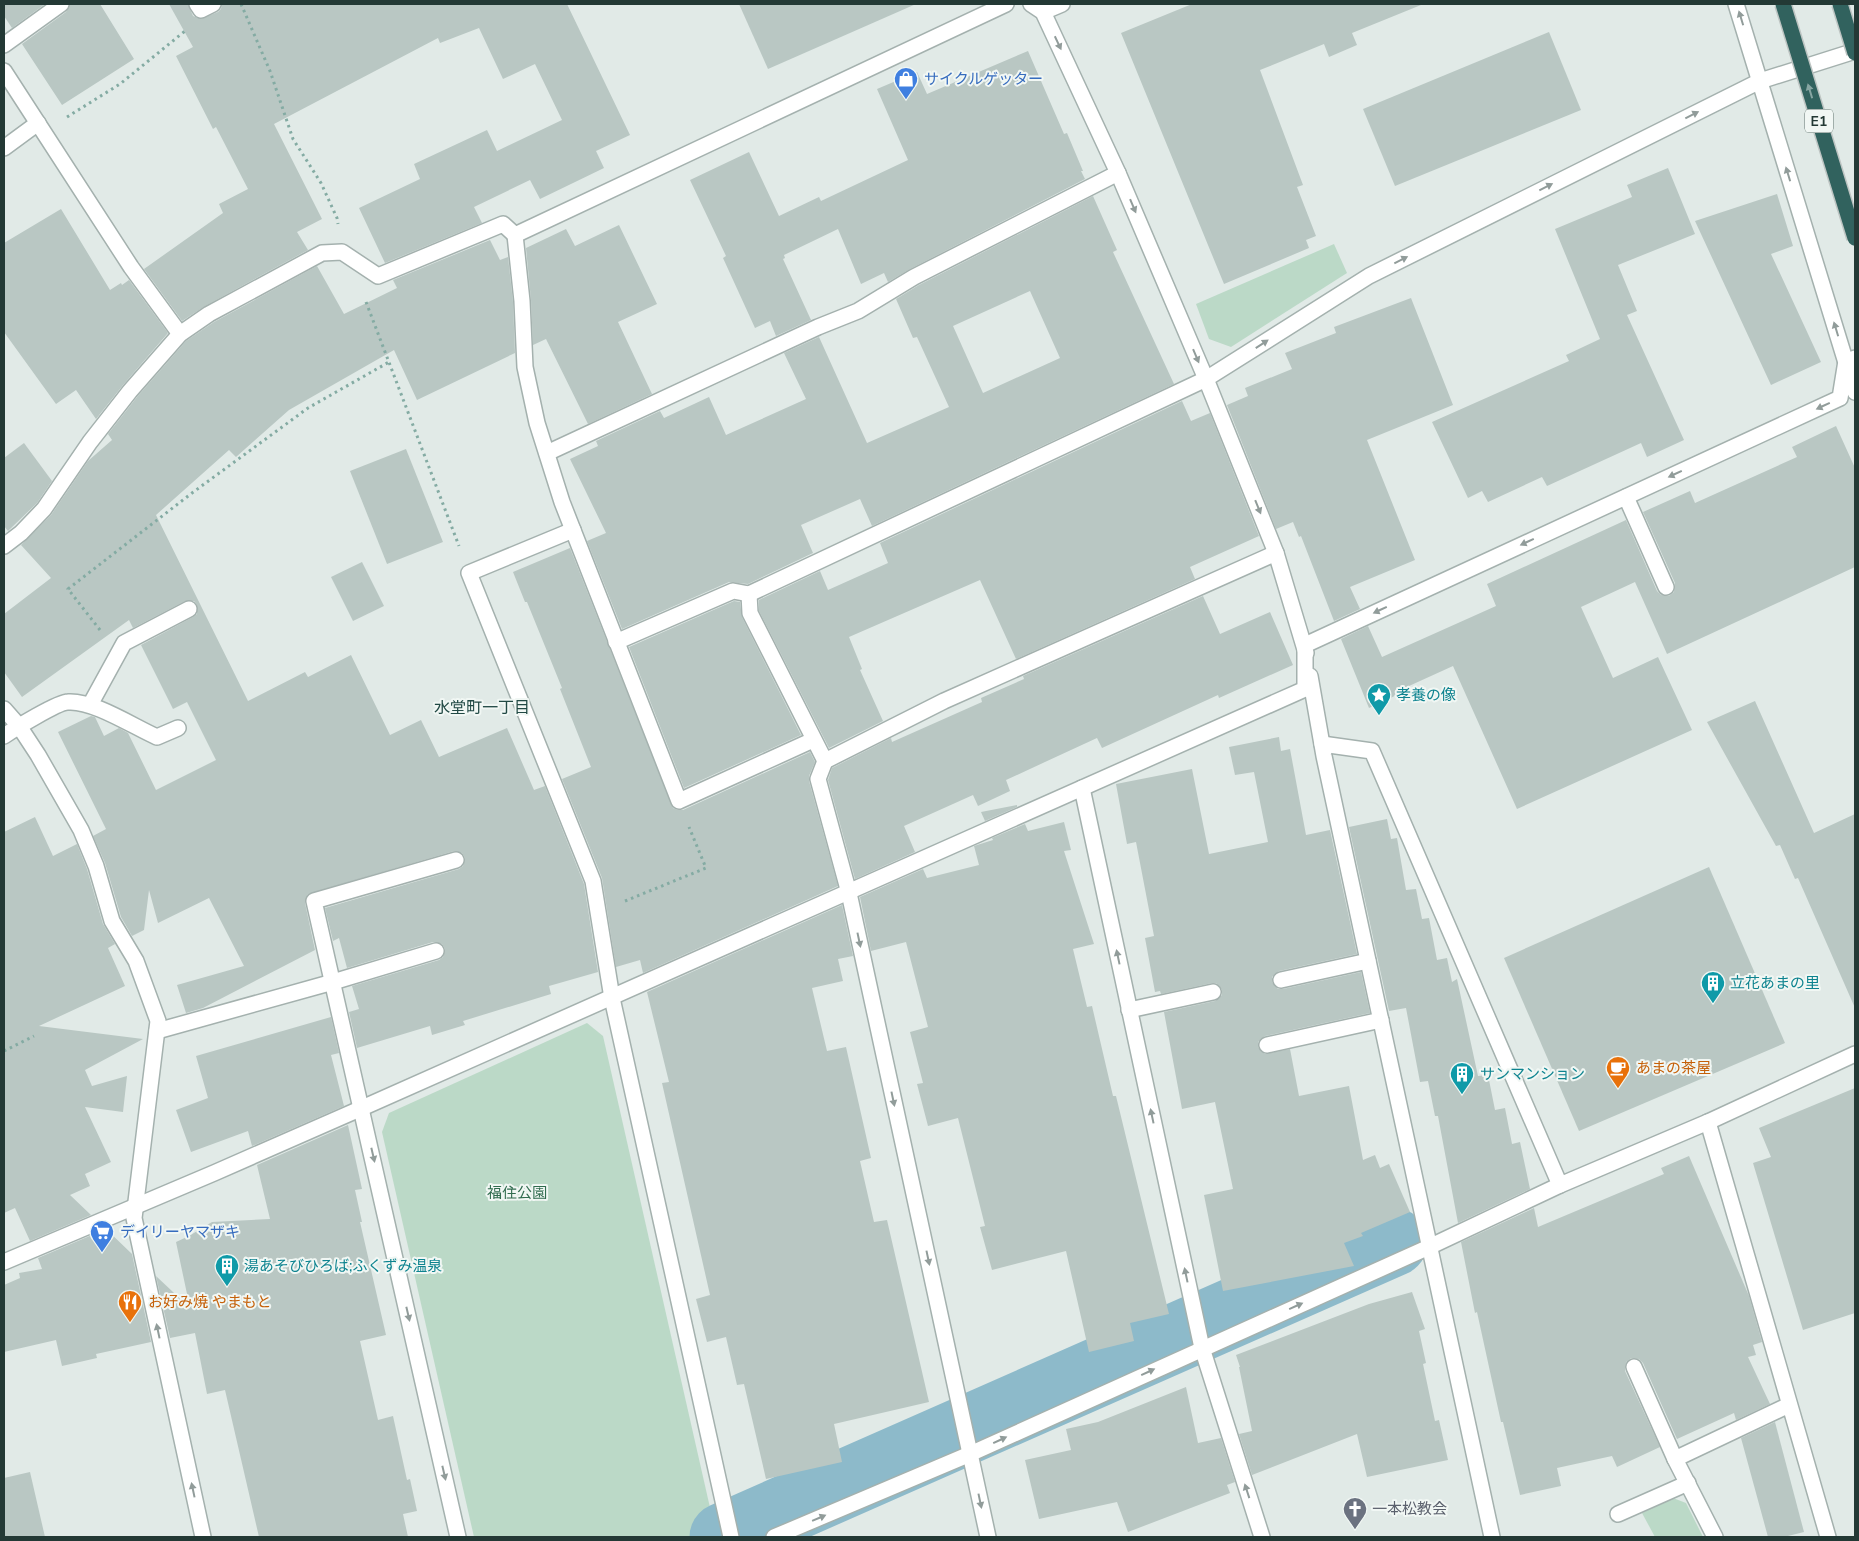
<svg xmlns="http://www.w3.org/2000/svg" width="1859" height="1541" font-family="'Nunito Sans','Noto Sans JP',sans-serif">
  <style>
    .green { fill: #bbd9c7 }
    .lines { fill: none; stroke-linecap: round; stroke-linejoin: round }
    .river { stroke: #8dbaca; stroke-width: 69 }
    .building { fill: #b9c7c3; fill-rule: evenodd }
    .street-casing { stroke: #a4b1ae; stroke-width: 18 }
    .path { stroke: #84aba3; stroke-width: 3; stroke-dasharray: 2.5 4; stroke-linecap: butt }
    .street { stroke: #fff; stroke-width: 15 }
    .highway-bridge-casing { stroke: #bdc4c2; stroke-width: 18; stroke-linecap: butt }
    .highway-bridge { stroke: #31625e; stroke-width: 15 }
    .oneway { fill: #919c9a }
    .oneway2 { fill: #87a5a2 }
    .labels { text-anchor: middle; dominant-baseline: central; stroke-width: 4; stroke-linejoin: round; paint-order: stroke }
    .shield { fill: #f1f7f4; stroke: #61726e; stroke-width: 1 }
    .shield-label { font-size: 14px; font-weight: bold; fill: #233935 }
    .shop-label { font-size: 15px; fill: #366cbe; stroke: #f1f7f4; text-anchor: start }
    .culture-label { font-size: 15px; fill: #0d838f; stroke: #f1f7f4; text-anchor: start }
    .food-label { font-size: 15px; fill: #c56008; stroke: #f1f7f4; text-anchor: start }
    .park-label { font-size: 15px; fill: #316c4f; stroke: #f1f7f4 }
    .worship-label { font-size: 15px; fill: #5b616d; stroke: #f1f7f4; text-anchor: start }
    .neighbourhood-label { font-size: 16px; fill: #214944; stroke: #f1f7f4 }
  </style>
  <rect width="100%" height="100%" fill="#e1eae7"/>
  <g class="green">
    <polygon points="1334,244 1347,273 1231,347 1209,339 1196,304"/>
    <polygon points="587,1023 603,1036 711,1512 704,1533 694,1537 474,1537 382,1132 389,1113"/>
    <polygon points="1673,1498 1686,1503 1703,1537 1655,1537 1642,1513"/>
  </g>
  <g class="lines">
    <polyline class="river" points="724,1537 1393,1242"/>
  </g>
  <g class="building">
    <polygon points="4,4 45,4 12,28 4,16"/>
    <polygon points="70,4 100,4 134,59 62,105 22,44 66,12"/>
    <polygon points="169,4 188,4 193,16 201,19 218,12 221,9 222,4 567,4 630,135 596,151 604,168 540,199 530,180 474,207 482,223 385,263 359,208 420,179 414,164 487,130 497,151 562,120 535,64 503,79 479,28 440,43 438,38 274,124 322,219 297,232 308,250 205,306 182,321 144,269 223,213 219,204 248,189 216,127 213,129 176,56 193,47"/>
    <polygon points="739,4 916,4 768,69"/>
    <polygon points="1192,4 1421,5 1352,33 1357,45 1329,57 1324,44 1260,70 1303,185 1297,187 1316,236 1306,240 1309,248 1224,284 1121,33"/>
    <polygon points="1549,32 1581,110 1395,186 1363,109"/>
    <polygon points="1028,51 1064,134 1067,133 1083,171 1081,171 1085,179 910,269 888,282 884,273 861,284 838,229 784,255 785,258 783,259 811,320 776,336 770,321 755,328 723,258 726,256 690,180 749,152 779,216 819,197 821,201 908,160 877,89 917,72 927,94"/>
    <polygon points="1668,168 1695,234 1618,265 1637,311 1627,315 1684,440 1647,457 1641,443 1547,486 1542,477 1488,502 1482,491 1468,498 1432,422 1569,361 1566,355 1600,339 1555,229 1632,197 1627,185"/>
    <polygon points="1777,194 1793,246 1771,254 1821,362 1771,385 1695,221"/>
    <path d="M1093 196 1117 250 1113 252 1174 384 872 526 860 499 801 525 813 553 748 584 729 582 622 629 587 541 606 533 570 459 598 446 596 441 660 411 664 418 709 397 726 435 806 399 784 353 819 337 867 443 949 407 917 337 913 338 896 299 919 285ZM1030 291 1060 358 983 393 953 326Z"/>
    <polygon points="61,209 110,290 121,283 122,285 129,280 168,333 123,385 96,419 76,390 56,404 4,332 4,243"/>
    <polygon points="619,225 657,304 618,322 652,394 588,424 546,339 533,345 531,300 526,248 566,229 575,246"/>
    <polygon points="490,240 500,260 508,257 513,302 515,353 417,400 394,350 289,410 236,457 229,450 156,515 248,701 305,672 308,677 351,655 390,735 421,720 439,757 507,728 534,790 545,786 584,884 598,972 549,986 551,994 463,1021 465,1025 432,1035 430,1026 357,1048 349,1012 359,1009 352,986 439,960 443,957 445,949 442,944 433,942 347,968 339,938 333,941 325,908 459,869 463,866 465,858 462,853 454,851 308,894 305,903 315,950 203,1008 186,1013 177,985 244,966 209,898 158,923 149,890 144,930 132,936 121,917 105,863 93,836 106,829 58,732 91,716 95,717 104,736 119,728 128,733 156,790 216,760 187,702 173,709 141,645 193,617 197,614 197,605 194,601 185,601 133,628 129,620 22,697 4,672 4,614 51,578 21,545 51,515 88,461 112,440 108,434 137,397 186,341 214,322 317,266 344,314 397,288 393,280"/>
    <polygon points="1411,298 1453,405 1367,440 1415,560 1350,587 1360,609 1334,621 1301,536 1299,537 1293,522 1276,529 1227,405 1248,396 1245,388 1292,369 1285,353 1336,333 1334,327"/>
    <polygon points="1182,401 1191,421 1210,413 1259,536 1190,567 1195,579 1016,659 980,580 849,637 862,669 860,670 883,721 829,748 759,611 759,600 820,571 828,590 888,563 880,543"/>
    <polygon points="1836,426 1855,468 1855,567 1667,654 1635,582 1581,607 1613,678 1658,657 1692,730 1517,809 1453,666 1398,691 1399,694 1369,708 1341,639 1368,626 1382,657 1496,606 1487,584 1626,520 1657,591 1661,595 1669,596 1674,592 1675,583 1643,512 1690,491 1695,503 1797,457 1792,447"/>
    <polygon points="24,443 52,481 37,503 8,531 4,526 4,458"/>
    <polygon points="406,449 443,542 387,564 350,471"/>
    <polygon points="570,548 673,808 677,810 683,810 810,752 815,762 809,776 809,781 838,886 643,973 640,960 616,967 602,878 562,779 591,767 560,689 562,688 527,602 525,602 513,572"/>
    <polygon points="362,562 384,606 353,621 331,577"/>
    <polygon points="1203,596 1220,634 1270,612 1293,665 1219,698 1218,695 1102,748 1097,738 1006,780 1010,791 978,806 973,795 904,826 915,852 855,879 828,780 832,768 891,738 892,742 982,702 981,698 1024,679 1023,676"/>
    <polygon points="734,601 740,602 742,617 801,735 684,788 629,647"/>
    <polygon points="1755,701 1814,833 1855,814 1855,1008 1798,878 1795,879 1780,845 1776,846 1707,722"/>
    <polygon points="1279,737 1281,751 1290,749 1306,835 1330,830 1357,954 1279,971 1272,977 1272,982 1278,989 1283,989 1361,972 1370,1013 1265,1036 1258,1042 1258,1047 1265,1054 1290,1049 1299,1096 1349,1086 1363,1160 1375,1155 1380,1168 1389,1164 1410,1212 1361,1233 1363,1236 1344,1243 1354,1266 1223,1291 1204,1195 1233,1189 1215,1102 1182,1109 1164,1012 1215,1001 1222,995 1222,990 1216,983 1212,983 1161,994 1160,991 1155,992 1145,938 1154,936 1136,842 1127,844 1116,784 1192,769 1209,854 1268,842 1254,772 1235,775 1229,747"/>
    <polygon points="1017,805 1017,807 985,821 981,812"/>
    <polygon points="35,817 53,856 77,844 87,869 103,924 115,944 108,948 125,986 39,1026 143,1039 85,1070 92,1086 127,1076 123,1112 85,1107 111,1162 85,1174 90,1186 70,1195 91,1215 30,1241 15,1208 4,1213 4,832"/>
    <polygon points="1387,819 1391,839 1397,838 1406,890 1416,889 1422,919 1429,918 1437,960 1447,958 1452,982 1457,979 1478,1076 1488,1075 1495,1110 1505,1108 1512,1144 1520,1142 1530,1189 1458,1223 1438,1116 1435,1116 1428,1081 1420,1082 1406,1008 1389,1011 1349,827"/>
    <polygon points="1064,822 1071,850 1064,851 1094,944 1073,949 1087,1007 1092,1006 1113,1096 1116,1096 1169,1314 1130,1323 1134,1341 1089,1352 1066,1251 992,1270 980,1227 985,1226 958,1118 928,1126 917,1084 923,1083 910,1032 928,1027 906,942 871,951 860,897 923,869 927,878 979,865 974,846 993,840 992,838 1025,824 1028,831"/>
    <polygon points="1709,867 1785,1043 1579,1131 1504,958"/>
    <polygon points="842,905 853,956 838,959 843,981 812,988 827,1051 846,1047 871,1158 860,1161 874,1222 887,1220 929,1402 834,1424 842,1462 766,1479 744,1384 737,1385 726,1337 707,1342 696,1299 710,1295 662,1083 669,1082 647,992"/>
    <polygon points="331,1017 339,1053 331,1055 344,1106 252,1146 248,1131 191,1152 176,1110 208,1098 196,1056"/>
    <polygon points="1855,1088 1855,1313 1803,1330 1753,1163 1771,1157 1759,1128"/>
    <polygon points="348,1125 362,1189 355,1190 362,1222 360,1222 386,1335 360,1341 378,1420 393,1416 407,1480 410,1479 417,1511 403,1514 408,1537 259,1537 225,1390 207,1394 195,1333 170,1338 156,1276 190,1308 176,1242 189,1236 212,1222 270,1219 257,1165"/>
    <polygon points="1689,1156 1749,1296 1762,1342 1753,1345 1756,1355 1748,1357 1770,1404 1736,1420 1734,1413 1677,1439 1643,1363 1639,1359 1631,1358 1626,1362 1625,1371 1660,1447 1617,1467 1612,1456 1557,1468 1561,1486 1520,1495 1503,1422 1501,1422 1477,1312 1475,1313 1461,1242 1534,1208 1538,1227 1664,1174 1661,1168"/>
    <polygon points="106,1229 132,1254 151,1342 96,1354 97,1358 62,1366 56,1340 4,1352 4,1285 20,1278 19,1273 42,1269 38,1258"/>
    <polygon points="1412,1292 1425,1329 1419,1331 1426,1363 1423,1364 1435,1421 1439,1420 1448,1460 1367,1477 1357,1434 1252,1475 1239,1434 1252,1431 1239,1367 1240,1367 1236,1355 1369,1304"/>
    <polygon points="1186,1387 1198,1443 1221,1438 1235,1482 1227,1485 1230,1493 1128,1532 1117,1502 1039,1519 1025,1460 1071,1450 1066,1429 1098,1422"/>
    <polygon points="1775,1422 1804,1532 1784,1537 1768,1537 1741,1438"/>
    <polygon points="30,1472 45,1537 4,1537 4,1478"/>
  </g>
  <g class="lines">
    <g class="street-casing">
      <g id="street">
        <polyline points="197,4 201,10 213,4"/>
        <polyline points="1031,4 1043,12 1118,173 1206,379 1276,553 1306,653"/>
        <polyline points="1736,4 1855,392"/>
        <polyline points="1043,12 1062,4"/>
        <polyline points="4,45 61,4"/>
        <polyline points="4,71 131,267 180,334"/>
        <polyline points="4,148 38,123"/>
        <polyline points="515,235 522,301 525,367 537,423 562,502 679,801 813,740"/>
        <polyline points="547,453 818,327 858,311 914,277 1118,173"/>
        <polyline points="1626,497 1666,587"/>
        <polyline points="573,530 469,573 593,881 612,998 731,1537"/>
        <polyline points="4,546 21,533 44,509 90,442 130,391 180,334 209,314 322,253 342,252 378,276 503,224 515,235 1006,4"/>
        <polyline points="749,594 750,613 825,761 944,701 1276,553"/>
        <polyline points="616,642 733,591 749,594 1206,379 1369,276 1760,81 1855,51"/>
        <polyline points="1310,676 1324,756 1492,1537"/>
        <polyline points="90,705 124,643 189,609"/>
        <polyline points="4,709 19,726 38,755 81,830 96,866 112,921 136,961 158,1021 134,1218 203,1537"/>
        <path d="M4 736C14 729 58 702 68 702 93 700 134 727 157 737L178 728"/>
        <polyline points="1322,744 1372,751 1560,1185"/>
        <polyline points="825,761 818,779 849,893 988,1537"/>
        <polyline points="1082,788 1202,1348 1262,1537"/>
        <polyline points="456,860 314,901 458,1537"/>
        <polyline points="1281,980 1368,961"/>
        <polyline points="1129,1010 1213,992"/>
        <polyline points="157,1031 333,982 436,951"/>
        <polyline points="1267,1045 1381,1020"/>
        <polyline points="1708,1122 1828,1537"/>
        <polyline points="4,1262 214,1173 362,1108 1305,689 1305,645 1840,398 1846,361 1855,358"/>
        <polyline points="1634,1367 1675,1459"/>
        <polyline points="1618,1514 1688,1483"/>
        <polyline points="774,1537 970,1454 1429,1247 1560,1185 1708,1122 1855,1054"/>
        <polyline points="1715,1537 1675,1459 1789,1405"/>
      </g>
    </g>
    <g class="path">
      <polyline points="241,4 270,71 293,139 321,183 337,218 338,224"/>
      <polyline points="67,117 120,84 185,31"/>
      <polyline points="366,302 459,546"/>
      <polyline points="100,630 68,589 192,493 308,408 389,362"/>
      <polyline points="625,901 706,868 689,827"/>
      <polyline points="4,1051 34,1036"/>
    </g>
    <use href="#street" class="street"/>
    <g class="highway-bridge-casing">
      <g id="highway-bridge">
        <polyline points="1783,4 1855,238"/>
        <polyline points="1840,4 1855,53"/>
      </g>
    </g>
    <use href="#highway-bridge" class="highway-bridge"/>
  </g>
  <defs><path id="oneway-solid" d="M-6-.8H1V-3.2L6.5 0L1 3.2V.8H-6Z" transform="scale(1.25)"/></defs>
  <g class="oneway">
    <use href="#oneway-solid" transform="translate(1741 18) rotate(-107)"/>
    <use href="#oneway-solid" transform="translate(1058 43) rotate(65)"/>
    <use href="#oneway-solid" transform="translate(1692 115) rotate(-27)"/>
    <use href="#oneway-solid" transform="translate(1788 174) rotate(-107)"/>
    <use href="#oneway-solid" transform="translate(1546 187) rotate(-27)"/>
    <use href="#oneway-solid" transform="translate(1133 206) rotate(67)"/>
    <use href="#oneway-solid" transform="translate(1401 260) rotate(-27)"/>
    <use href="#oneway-solid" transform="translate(1836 329) rotate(-107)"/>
    <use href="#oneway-solid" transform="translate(1262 344) rotate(-33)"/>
    <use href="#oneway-solid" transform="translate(1196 356) rotate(67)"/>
    <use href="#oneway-solid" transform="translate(1823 406) rotate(155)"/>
    <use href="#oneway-solid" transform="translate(1675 474) rotate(155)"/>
    <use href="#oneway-solid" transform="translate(1258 507) rotate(68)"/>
    <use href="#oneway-solid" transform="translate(1527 542) rotate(155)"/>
    <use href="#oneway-solid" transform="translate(1380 610) rotate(155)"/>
    <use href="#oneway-solid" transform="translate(859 940) rotate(78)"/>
    <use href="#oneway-solid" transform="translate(1118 957) rotate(-102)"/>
    <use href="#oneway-solid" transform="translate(893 1099) rotate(78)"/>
    <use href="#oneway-solid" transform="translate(1152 1116) rotate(-102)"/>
    <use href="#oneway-solid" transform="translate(373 1155) rotate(77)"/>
    <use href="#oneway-solid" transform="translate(928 1258) rotate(78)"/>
    <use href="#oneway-solid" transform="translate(1186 1275) rotate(-102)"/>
    <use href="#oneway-solid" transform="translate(1296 1306) rotate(-24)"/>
    <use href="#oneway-solid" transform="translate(408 1314) rotate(77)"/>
    <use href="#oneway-solid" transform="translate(158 1331) rotate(-102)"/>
    <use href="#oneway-solid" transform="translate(1148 1372) rotate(-25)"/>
    <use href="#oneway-solid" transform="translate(1000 1440) rotate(-25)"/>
    <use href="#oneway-solid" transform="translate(444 1473) rotate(77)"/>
    <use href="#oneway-solid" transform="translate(193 1490) rotate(-102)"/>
    <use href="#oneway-solid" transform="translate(1247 1491) rotate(-108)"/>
    <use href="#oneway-solid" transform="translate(980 1501) rotate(78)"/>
    <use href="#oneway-solid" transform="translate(819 1518) rotate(-23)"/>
  </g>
  <use class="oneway2" href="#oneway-solid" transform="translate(1810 91) rotate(-107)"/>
  <defs>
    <g id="shop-pin" transform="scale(1.25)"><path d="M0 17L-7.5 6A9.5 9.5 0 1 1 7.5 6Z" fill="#3f7fe0" stroke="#f1f7f4"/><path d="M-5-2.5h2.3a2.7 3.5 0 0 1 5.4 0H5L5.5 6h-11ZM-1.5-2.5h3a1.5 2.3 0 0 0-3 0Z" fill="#fff"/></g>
    <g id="sight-pin" transform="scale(1.25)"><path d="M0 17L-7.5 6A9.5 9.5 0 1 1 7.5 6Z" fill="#0f9aa8" stroke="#f1f7f4"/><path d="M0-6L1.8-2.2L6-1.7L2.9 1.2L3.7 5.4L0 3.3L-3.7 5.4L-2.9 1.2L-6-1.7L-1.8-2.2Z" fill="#fff"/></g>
    <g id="building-pin" transform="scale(1.25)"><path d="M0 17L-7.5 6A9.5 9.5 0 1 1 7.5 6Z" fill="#0f9aa8" stroke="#f1f7f4"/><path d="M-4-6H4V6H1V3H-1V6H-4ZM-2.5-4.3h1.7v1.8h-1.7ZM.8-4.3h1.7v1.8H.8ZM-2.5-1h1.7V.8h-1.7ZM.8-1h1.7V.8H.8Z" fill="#fff"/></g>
    <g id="cafe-pin" transform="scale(1.25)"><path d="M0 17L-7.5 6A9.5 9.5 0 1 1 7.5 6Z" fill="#e8710a" stroke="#f1f7f4"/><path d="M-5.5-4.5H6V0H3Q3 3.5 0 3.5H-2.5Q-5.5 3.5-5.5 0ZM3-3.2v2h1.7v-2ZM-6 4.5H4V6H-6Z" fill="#fff"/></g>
    <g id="supermarket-pin" transform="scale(1.25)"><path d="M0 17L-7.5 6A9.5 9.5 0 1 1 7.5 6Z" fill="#3f7fe0" stroke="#f1f7f4"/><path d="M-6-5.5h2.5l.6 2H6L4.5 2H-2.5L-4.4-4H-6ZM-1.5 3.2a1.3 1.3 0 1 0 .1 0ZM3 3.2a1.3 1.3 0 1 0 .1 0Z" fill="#fff"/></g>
    <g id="restaurant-pin" transform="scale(1.25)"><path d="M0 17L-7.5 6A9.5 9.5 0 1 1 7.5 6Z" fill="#e8710a" stroke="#f1f7f4"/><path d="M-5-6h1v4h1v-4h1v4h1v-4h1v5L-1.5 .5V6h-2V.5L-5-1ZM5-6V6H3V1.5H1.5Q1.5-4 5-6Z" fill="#fff"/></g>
    <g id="church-pin" transform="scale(1.25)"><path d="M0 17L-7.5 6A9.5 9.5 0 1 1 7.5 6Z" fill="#6b7280" stroke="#f1f7f4"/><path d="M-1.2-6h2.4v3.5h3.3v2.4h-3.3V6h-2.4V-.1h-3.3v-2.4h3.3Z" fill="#fff"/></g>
  </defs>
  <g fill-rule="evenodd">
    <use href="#shop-pin" x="906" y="79"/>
    <use href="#sight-pin" x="1379" y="695"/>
    <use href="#building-pin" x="1713" y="983"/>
    <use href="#cafe-pin" x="1618" y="1068"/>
    <use href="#building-pin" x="1462" y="1074"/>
    <use href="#supermarket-pin" x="102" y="1232"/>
    <use href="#building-pin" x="227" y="1266"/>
    <use href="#restaurant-pin" x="130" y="1302"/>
    <use href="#church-pin" x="1355" y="1509"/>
  </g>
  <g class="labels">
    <rect class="shield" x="1805" y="109.5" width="28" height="23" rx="4"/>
    <g class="shield-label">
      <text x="1819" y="121">E1</text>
    </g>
    <g class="shop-label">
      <text x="924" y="79">サイクルゲッター</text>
      <text x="120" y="1232">デイリーヤマザキ</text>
    </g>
    <g class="culture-label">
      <text x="1396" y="695">孝養の像</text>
      <text x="1730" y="983">立花あまの里</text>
      <text x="1480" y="1074">サンマンション</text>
      <text x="244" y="1266">湯あそびひろば;ふくずみ温泉</text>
    </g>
    <g class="food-label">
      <text x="1636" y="1068">あまの茶屋</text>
      <text x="148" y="1302">お好み焼 やまもと</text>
    </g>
    <g class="park-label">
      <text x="517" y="1193">福住公園</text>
    </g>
    <g class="worship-label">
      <text x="1372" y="1509">一本松教会</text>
    </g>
    <g class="neighbourhood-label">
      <text x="482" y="708">水堂町一丁目</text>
    </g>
  </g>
  <rect width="1859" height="1541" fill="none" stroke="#233935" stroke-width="10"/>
</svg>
